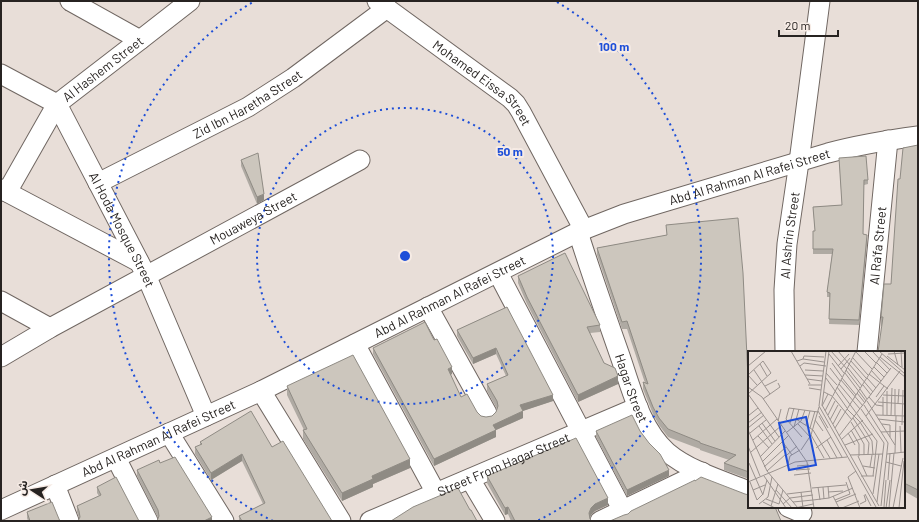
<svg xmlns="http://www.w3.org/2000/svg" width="919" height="522" font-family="Barlow,'Noto Sans Arabic',sans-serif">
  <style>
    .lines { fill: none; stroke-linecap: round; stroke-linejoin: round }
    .minor-casing { stroke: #706762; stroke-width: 21 }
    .minor { stroke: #fff; stroke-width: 19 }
    .wall { fill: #afaaa3 }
    .shaded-wall { fill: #8f8b84 }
    .building { fill: #ccc6bd; stroke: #8f8b84 }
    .ring { fill: none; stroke: #1d4ed8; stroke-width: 2; stroke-dasharray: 2 4 }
    .labels { text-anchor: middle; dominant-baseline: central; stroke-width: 4; stroke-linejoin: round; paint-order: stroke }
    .street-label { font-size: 13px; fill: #272321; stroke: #f6ebe5 }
    .inset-road { fill: none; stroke: #9b938f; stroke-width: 1 }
    .view { fill: #1d4ed8; fill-opacity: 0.15; stroke: #1d4ed8; stroke-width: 2 }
    .inset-edge { fill: none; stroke: #272321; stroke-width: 2 }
    .centre { fill: #1d4ed8; stroke: #f6ebe5; stroke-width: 2 }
    .ring-label { font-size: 12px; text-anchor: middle; font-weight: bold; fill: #1d4ed8; stroke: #f6ebe5; stroke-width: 4; stroke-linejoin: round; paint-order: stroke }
  </style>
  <rect width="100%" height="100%" fill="#e8ded8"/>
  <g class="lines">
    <g class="minor-casing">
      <g id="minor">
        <polyline points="70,1 140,40"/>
        <path id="s1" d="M377 1 510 98 516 104 521 112 584 230"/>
        <path id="s2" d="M1 74 57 104 146 275 206 416"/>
        <path id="s3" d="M98 183 248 107 293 78 387 8"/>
        <polyline points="1,189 139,262"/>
        <path id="s4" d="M7 192 57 104 140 40 190 1"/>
        <path id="s5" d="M578 232C591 273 605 313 619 353 631 387 640 428 667 452 688 470 723 481 749 491"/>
        <polyline points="498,273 623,511"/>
        <polyline points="1,301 50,328"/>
        <polyline points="428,307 487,413"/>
        <polyline points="355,344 436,493"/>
        <path id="s6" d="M785 352 784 290 787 244 799 162 820 1"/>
        <path id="s7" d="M867 352 888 140"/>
        <path id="s8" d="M1 357 50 328 360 160"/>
        <polyline points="261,391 341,521"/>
        <polyline points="169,433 224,521"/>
        <polyline points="116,458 148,521"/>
        <polyline points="470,479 495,521"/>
        <polyline points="55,485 69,521"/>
        <polyline points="788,507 802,513"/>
        <path id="s9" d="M1 510 261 391 578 232 624 214 828 153C858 145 888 140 918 136"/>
        <path id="s10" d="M370 521 638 407"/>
        <polyline points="600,521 702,472"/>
      </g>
    </g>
    <use href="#minor" class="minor"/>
  </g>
  <g class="wall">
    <polygon points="918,145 918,499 904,491 904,352 882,326 881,326 881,317 891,284 900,179"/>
    <polygon points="839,158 868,180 868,184 864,185 863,234 867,239 859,325 829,324 830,297 827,297 827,292 832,254 813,254 813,231 815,231 813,207 842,205"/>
    <polygon points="241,160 264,200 257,204 241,166"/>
    <polygon points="666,225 748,378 749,386 749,479 724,470 724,463 729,460 700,450 700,449 668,437 659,425 653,414 643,389 643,382 645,383 627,329 622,329 597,255 597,248 667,235"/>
    <polygon points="518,276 600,325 600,332 590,333 604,363 618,384 578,402 527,304 518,283"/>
    <polygon points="507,307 553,401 522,411 523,418 496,430 496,437 434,466 373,354 373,348 434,340 452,374 450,375 461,397 481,416 486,417 492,416 496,412 497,409 487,391 487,384 506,376 496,354 473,364 457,336 457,330"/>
    <polygon points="287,386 410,468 373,484 373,487 342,501 303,439 303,430 304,430 287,395"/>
    <polygon points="596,431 640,431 669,476 627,496 596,437"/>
    <polygon points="200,442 272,447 332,521 239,521 239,516 263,504 242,461 211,480 195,454 195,447 200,445"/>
    <polygon points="160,463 212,521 158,518 137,476 137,470"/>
    <polygon points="487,476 608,505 595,511 591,515 590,519 592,521 511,521 508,514 505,515 487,483"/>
    <polygon points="97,487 139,521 79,518 77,512 77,506 99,496 97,493"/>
    <polygon points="27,512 59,519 60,521 28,521 27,518"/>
  </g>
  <g class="shaded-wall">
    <polygon points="264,194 264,200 257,204 257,197"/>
    <polygon points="867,235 867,239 859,325 859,320"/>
    <polygon points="496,348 496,354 473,364 473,358"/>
    <polygon points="452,367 452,374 448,376 448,369"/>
    <polygon points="618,376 618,384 578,402 578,395"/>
    <polygon points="553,395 553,401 520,412 520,405"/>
    <polygon points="523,411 523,418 496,430 496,437 434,466 434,459 493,425"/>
    <polygon points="242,454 242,461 211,480 211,473"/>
    <polygon points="410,459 410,468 373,484 373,487 342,501 342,493 372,476"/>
    <polygon points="669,470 669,476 627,496 627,490"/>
    <polygon points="608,498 608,505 595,511 591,515 589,520 589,513 591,508 595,504"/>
    <polygon points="508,507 508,514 505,515 505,508"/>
    <polygon points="212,517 212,521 204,521"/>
  </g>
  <g class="building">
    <polygon points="918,145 918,490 904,483 904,352 878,352 883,317 881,317 884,284 891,284 898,179 900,179 903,148"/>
    <polygon points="258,153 264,194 257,197 241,160"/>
    <polygon points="866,156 868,180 864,180 863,234 867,235 859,320 829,319 830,293 827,292 833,249 813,249 813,231 815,231 813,207 842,205 839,158"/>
    <polygon points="738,218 743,273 748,378 749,386 749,472 724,463 736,455 700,443 700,442 668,429 659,418 653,407 643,382 648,384 627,321 622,322 597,248 667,235 666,225"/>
    <polygon points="565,253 600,325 587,327 604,363 615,368 618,376 578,395 527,297 518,276"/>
    <polygon points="507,307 553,395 520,405 523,411 493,425 496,430 434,459 373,348 425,322 434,340 437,339 452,367 448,369 461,397 467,394 477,412 481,416 486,417 492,416 496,412 498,406 497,401 487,384 508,375 496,348 473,358 457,330"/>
    <polygon points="353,355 410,459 372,476 373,479 342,493 303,430 307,429 287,386"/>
    <polygon points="251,411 272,447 283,441 332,521 242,521 239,516 265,503 242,454 211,473 195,447 202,444 200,442"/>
    <polygon points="632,415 640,431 649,443 660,454 669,470 627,490 596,431"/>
    <polygon points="576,438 608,498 595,504 591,508 589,513 590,519 592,521 515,521 508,507 505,508 487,476"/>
    <polygon points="175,457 212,517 204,521 157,521 159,516 158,510 137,470 159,460 160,463"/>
    <polygon points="116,477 139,521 78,521 80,517 79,511 77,506 101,495 97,487"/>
    <polygon points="701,477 745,494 749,495 749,507 775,507 781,521 610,521 624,515 628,514 631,511 695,480 695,481"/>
    <polygon points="458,488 470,510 471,510 477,521 391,521 413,507"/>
    <polygon points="52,502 59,519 60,521 30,521 27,512"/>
  </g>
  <g class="ring">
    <circle cx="405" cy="256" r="148"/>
    <path d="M273 521A296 296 0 0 1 253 2M557 2A296 296 0 0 1 537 521"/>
  </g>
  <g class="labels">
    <g class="street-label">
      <text stroke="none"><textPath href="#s4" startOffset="159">Al Hashem Street</textPath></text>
      <text stroke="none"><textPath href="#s1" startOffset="134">Mohamed Eissa Street</textPath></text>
      <text stroke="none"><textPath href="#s3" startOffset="169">Zid Ibn Haretha Street</textPath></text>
      <text stroke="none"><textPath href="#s9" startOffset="821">Abd Al Rahman Al Rafei Street</textPath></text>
      <text stroke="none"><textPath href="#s8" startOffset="288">Mouaweya Street</textPath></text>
      <text stroke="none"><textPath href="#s2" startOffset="205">Al Hoda Mosque Street</textPath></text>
      <text stroke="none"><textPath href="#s6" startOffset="117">Al Ashrin Street</textPath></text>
      <text stroke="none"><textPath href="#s7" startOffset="107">Al Ra'fa Street</textPath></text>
      <text stroke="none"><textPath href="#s9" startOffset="497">Abd Al Rahman Al Rafei Street</textPath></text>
      <text stroke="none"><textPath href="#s5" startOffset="165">Hagar Street</textPath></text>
      <text stroke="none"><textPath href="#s9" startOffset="173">Abd Al Rahman Al Rafei Street</textPath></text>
      <text stroke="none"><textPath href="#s10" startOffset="145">Street From Hagar Street</textPath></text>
    </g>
  </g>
  <g transform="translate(748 351)">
    <rect width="157" height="157" fill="#e8ded8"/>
    <path class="inset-road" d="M43 0 62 33M78 0 71 55 128 156M81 0 74 54 131 155M83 0 99 18M90 0 125 41M116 0 128 12M124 0 142 19M131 0 157 23M146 0 150 14M153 0 154 16M108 1 124 18M81 3 96 22M140 3 157 2M139 5 157 19M132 6 157 26M105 7 120 24M55 8 56 5 76 6M49 10 55 8 76 11M103 10 118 27M128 11 139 22M84 12 94 26M12 13 19 25M0 15 18 0M52 15 56 12 78 15M90 15 101 3M126 16 136 26M82 17 92 30M100 17 114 35M93 18 102 7M6 19 22 43M57 19 75 20M98 19 112 37M123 19 133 30M78 22 89 34M97 22 118 50M121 23 140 38M0 24 15 10 23 22 0 43M0 24 9 34M57 24 75 25M78 27 99 57M94 27 108 44M119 27 128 37M59 28 74 30M93 29 115 55M91 33 112 58M60 34H74M115 34 123 44M17 35 29 29M0 36 14 46 59 111 66 157M89 36 129 90 125 125M61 37 73 39M112 38 119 48M147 38V65M76 41 84 45 104 69M109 42 117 52M0 43 31 86M135 44 157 45M121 46 128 54 135 55M128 46 136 35M135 46V64M15 48 32 36 30 32M119 50 147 94M130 51 157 53M150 52 151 38M116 54 140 92 133 155M74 55 80 43M99 58 112 71 124 90 125 104M113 58 136 92 129 151M70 60 80 77M77 60 108 0M80 64 87 50M128 64 157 65M139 64V40M143 64 144 37M0 65 10 57M71 65 94 106M118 65 152 20M105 67 121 92 120 103M48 68 65 79M130 68 157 71M67 69 75 80M82 69 90 54M30 70 33 58M103 71 116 93V104M0 72 14 61M14 72 27 90M42 72 46 57M50 73 62 86M85 73 93 58M134 73 142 74V86M58 74 62 60M154 74 155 39M11 75 24 93M152 75 153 101M46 76 51 58M0 77 16 64M62 77 67 60M87 77 134 3M0 79 19 120 50 157M65 79 82 107M103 79 111 93V105M39 81 53 70 57 59M133 81 157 80M2 82 18 69M100 82 107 94M63 84 76 107M10 85 21 97M91 85 143 17M54 86 38 68 41 57 70 61M5 89 29 68M79 89 89 107M93 89 115 69M34 90 44 104M97 94 125 83M0 95 12 125M68 97 83 86M53 99 63 84 71 56M3 101 34 74M147 102 148 65M139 103 157 101M39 104 49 95M102 104 135 103M110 105 119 125M12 106 37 80M14 111 41 84M138 111 153 115M1 112 15 144M40 113 42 105 52 99M49 115 61 114M115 115 127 117M16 116 38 96M122 116 124 104M48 119 62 118M19 120 38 103M108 120 100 126 112 157M46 124 63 122M16 125 38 157M113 125H126M140 129 142 102M0 131 47 111 99 106M2 131 9 149 15 143 19 129M98 131 102 143M80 135 81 147M70 136 72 149M75 136 76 148M64 137 98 134M5 139 17 134M28 139 44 157M53 141 55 157M80 141 95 140M39 143 64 140M117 143 123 155M125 143 131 103M85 145 91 157M18 148 31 153 35 139M65 149 81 147 105 137M87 149 102 143M15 151 27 157M45 151 65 149M88 151 108 143M11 153 20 146 24 126M35 153 42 147 65 144M112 153 118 150 116 144M23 155 30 133M136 156 138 129M47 157 65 153M94 157 111 150M138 157 142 129M141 157 146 102M145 157 155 107M151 157 156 110"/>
    <path class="view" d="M58 66 68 114 41 119 31 72Z"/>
    <rect width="157" height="157" class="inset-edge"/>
  </g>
  <circle cx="405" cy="256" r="6" class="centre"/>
  <g class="ring-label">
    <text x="614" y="51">100 m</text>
    <text x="510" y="156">50 m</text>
  </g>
  <rect width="919" height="522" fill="none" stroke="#272321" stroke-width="4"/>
  <g transform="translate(32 490) rotate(282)" stroke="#f6ebe5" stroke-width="3" paint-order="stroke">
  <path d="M0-3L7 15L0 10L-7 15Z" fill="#272321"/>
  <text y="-6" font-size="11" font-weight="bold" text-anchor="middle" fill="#272321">ش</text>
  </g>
  <path d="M779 30v6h59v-6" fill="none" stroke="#272321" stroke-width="2"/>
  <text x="785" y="30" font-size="12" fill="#272321" stroke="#f6ebe5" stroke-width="3" paint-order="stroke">20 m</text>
</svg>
